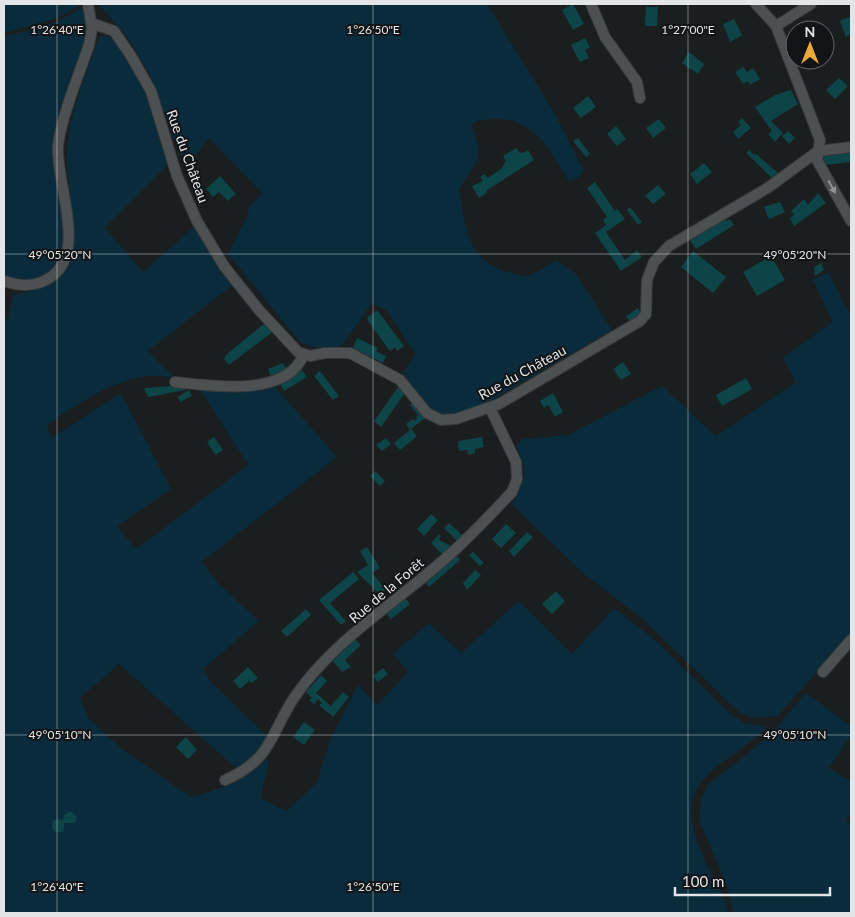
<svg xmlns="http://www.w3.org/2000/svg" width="855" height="917" font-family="Lato,sans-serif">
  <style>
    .green { fill: #092b3b }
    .building { fill: #0c4447 }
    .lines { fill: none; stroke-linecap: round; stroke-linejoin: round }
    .minor-casing { stroke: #37393a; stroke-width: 12 }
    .minor { stroke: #4d5051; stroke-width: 10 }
    .oneway { fill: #919394 }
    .ticks { fill: none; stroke: #e4e5e7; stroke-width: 1; stroke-opacity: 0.45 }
    .labels { text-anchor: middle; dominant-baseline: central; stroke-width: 4; stroke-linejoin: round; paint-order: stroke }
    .street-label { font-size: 14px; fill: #e4e5e7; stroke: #121416 }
    .ticks-label { font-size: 12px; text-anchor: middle; fill: #e4e5e7; stroke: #121416; stroke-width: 4; stroke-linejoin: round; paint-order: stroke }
  </style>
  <rect width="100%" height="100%" fill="#1b1e1f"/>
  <g class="green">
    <polygon points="4,4 82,4 82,5 57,18 4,33"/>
    <path d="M98 4H487L555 114 584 171 579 177 569 181C549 151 535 117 493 119 484 120 479 119 472 125 485 161 477 160 459 189 468 242 469 266 528 277L556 260 576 274 612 330 480 407 451 416H437L422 401 403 373 415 354 388 312 372 303 341 347C325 350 313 348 299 341L228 254 249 212 248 208 262 193 209 138 195 156H180L150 75 127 37Z"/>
    <polygon points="84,7 87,31 55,167 65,235 64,253 54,269 43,276 30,281 8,279 4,275 4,37 56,22"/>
    <path d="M104 35C135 43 159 133 170 163L105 228 143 272 195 226 234 284 148 351 175 378C167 377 156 375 148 376 110 381 78 404 47 425L51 438 121 393 171 489 117 526 136 549 248 465 200 389 275 387 337 457 202 562 218 583 259 621 204 668 209 680 269 738 254 759 239 771 119 664 80 698 89 719 122 749 191 797C223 789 242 780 268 759 269 771 262 786 261 799L287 811 317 782 330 740 358 685 377 705 408 672 393 654 429 623 461 653 519 601 572 654 614 608 656 641 730 714 745 723 768 727C721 771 668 777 702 854 710 874 725 891 728 913H4V322L8 318 13 295C111 275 59 206 68 139 72 105 88 71 98 39Z"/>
    <path d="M829 273 851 317V633L778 716 756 718 741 714 640 617 578 569 512 504C525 481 529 470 516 446L523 439 568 435 662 386 716 436 796 382 783 358 832 322 813 279Z"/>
    <polygon points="806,693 851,726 851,736 829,768 851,781 851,813 846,820 851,824 851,913 733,913 728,888 699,820 701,799 709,784 767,738"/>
  </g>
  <g class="building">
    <polygon points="573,4 584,24 573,30 562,10"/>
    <polygon points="646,7 658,7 657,26 645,26"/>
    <polygon points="851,16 851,34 846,37 840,21"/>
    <polygon points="734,19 742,35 730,42 723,24"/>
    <polygon points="585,38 590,47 585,50 589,58 580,62 571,45"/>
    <polygon points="689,52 704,64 698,74 682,63"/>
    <polygon points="743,67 747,72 753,68 760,79 750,85 748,81 743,84 735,72"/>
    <polygon points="839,78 848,86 835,99 826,90"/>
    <polygon points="791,90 798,104 771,121 783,133 775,142 768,134 772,131 755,107 775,95"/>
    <polygon points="588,96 596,107 581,118 573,108"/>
    <polygon points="742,118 751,128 738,139 733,132 741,125 738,122"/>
    <polygon points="659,119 666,128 653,138 646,128"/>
    <polygon points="616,126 626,139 617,146 607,134"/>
    <polygon points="788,131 795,138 789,144 782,136"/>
    <polygon points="578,138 590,154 586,157 573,141"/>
    <polygon points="516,148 519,152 523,153 528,150 534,160 486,191 487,193 479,198 472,186 483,181 480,177 485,174 488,178 501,169 506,161 503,156"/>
    <polygon points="749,150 754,155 756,154 778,173 773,179 746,153"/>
    <polygon points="851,152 851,162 825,165 823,156"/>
    <polygon points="704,163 712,172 697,184 690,174"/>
    <polygon points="220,176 236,194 228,201 219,192 213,197 206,189"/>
    <polygon points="595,182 615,211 617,209 625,219 606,232 625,260 637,250 642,257 621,271 595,233 606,225 603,220 607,217 587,188"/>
    <polygon points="658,185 666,194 653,204 645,196"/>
    <polygon points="818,193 826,203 794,226 790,218 794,215 791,211 804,199 808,205"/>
    <polygon points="780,202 785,212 769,219 764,207"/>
    <polygon points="630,207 642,222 638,225 627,210"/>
    <polygon points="725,218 727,221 730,219 734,225 696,249 690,240"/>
    <polygon points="693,251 726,277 713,293 681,267"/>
    <polygon points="771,256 785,280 757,296 743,272"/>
    <polygon points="821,263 824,270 815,276 814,267"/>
    <polygon points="638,308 642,315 630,322 626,316"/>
    <polygon points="377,310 404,346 397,351 395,347 390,351 370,324 367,318"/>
    <polygon points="266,322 274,331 229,365 224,359 226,355"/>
    <polygon points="357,338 378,348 376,351 386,356 383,363 353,348"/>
    <polygon points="623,362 631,374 621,380 613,369"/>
    <polygon points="283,363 287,370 271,378 268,369"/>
    <polygon points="302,370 307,377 284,391 280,384"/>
    <polygon points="320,371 339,396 333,400 314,376"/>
    <polygon points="746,378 752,389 722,406 716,395"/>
    <polygon points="185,385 186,390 148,397 144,388"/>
    <polygon points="399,386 405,393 381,427 374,421"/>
    <polygon points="189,390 192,396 180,402 178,397"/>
    <polygon points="553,393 563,412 555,417 548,405 544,408 540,401"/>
    <polygon points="413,402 425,418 411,429 417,436 400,450 394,443 410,430 406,424 413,419 415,421 417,419 416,417 418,415 410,405"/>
    <polygon points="214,437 223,450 215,455 207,442"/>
    <polygon points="482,437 484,447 475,449 475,453 468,455 467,450 459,451 458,441"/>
    <polygon points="386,438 391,444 382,451 376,445"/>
    <polygon points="375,471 385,481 380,486 370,476"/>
    <polygon points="431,514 438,520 424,536 417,529"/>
    <polygon points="449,523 464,537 458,542 444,528"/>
    <polygon points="506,524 516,533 501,548 492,539"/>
    <polygon points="527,532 533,537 514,557 509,551"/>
    <polygon points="439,534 441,536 439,540 453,547 444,556 431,543"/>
    <polygon points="367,547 380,568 372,573 386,590 380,595 357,572 368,565 360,551"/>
    <polygon points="473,552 484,563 480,566 469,555"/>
    <polygon points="455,554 460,560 429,587 424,581"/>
    <polygon points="475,570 481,575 467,590 463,583"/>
    <polygon points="353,572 359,579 330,603 346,621 341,625 319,600"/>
    <polygon points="556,591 565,601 552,614 542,604"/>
    <polygon points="405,598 410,604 391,619 386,613"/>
    <polygon points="306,609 311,615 287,637 281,631"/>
    <polygon points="355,639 361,645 345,660 351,667 342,672 333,661"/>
    <polygon points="248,667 258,678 252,683 249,681 240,689 233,681"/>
    <polygon points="383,668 388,674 378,682 373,676"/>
    <polygon points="321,675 327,681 316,693 331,706 343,692 349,697 333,717 319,705 322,703 318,699 314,704 309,700 312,698 306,692"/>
    <polygon points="304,722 315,730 304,745 293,737"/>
    <polygon points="186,737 197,750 188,759 176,747"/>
    <polygon points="70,811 77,816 75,823 65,823 63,832 55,832 52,828 53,821 58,819 63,820 64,815"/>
  </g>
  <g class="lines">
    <g class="minor-casing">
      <g id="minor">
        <polyline points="591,4 605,37 637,82 640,98"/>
        <polyline points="756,4 776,26 820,140 817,160 851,221"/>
        <polyline points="91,23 114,31 131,56 151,91 177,176 197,221 224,266 259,310 298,352 310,356 325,353 350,353 400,380 427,413 441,420 456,419 499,404 640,321 646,314 647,280 654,262 669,246 769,187 818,151 851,147"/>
        <polyline points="776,26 811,4"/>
        <path d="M4 281C18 286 30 287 44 281 91 260 56 186 58 147 60 120 80 72 89 45L92 29 88 4"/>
        <path d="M175 382C213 386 287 398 304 354"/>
        <polyline points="823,672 851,640"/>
        <path d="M225 780C274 759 270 732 296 695 335 639 397 602 447 557 470 537 491 514 512 492L517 479 516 462 490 408"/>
      </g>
    </g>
    <use href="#minor" class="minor"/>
  </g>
  <defs><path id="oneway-solid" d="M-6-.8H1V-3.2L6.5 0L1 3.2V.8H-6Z" transform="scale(1.25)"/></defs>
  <use class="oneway" href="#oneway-solid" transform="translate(832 187) rotate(61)"/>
  <path class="ticks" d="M57 4V913M373 4V913M688 4V913M4 254H851M4 735H851"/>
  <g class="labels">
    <g class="street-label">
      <text transform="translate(188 156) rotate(70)">Rue du Château</text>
      <text transform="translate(522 372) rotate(-29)">Rue du Château</text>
      <text transform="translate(386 590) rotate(-40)">Rue de la Forêt</text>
    </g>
  </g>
  <g class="ticks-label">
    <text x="57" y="34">1°26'40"E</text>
    <text x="373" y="34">1°26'50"E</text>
    <text x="688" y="34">1°27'00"E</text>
    <text x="60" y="259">49°05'20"N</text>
    <text x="795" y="259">49°05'20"N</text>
    <text x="60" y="739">49°05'10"N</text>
    <text x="795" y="739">49°05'10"N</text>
    <text x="57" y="891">1°26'40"E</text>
    <text x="373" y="891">1°26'50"E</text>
  </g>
  <rect width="855" height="917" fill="none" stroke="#e4e5e7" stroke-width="10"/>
  <g transform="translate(810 45)"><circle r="24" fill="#121416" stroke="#66686a"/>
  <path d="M0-4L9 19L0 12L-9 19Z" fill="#eca93a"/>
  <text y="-8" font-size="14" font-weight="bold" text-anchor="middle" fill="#e4e5e7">N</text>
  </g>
  <path d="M675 887v8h155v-8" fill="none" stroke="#e4e5e7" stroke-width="2.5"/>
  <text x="682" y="887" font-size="15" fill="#e4e5e7" stroke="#121416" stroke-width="4" paint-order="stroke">100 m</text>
</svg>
